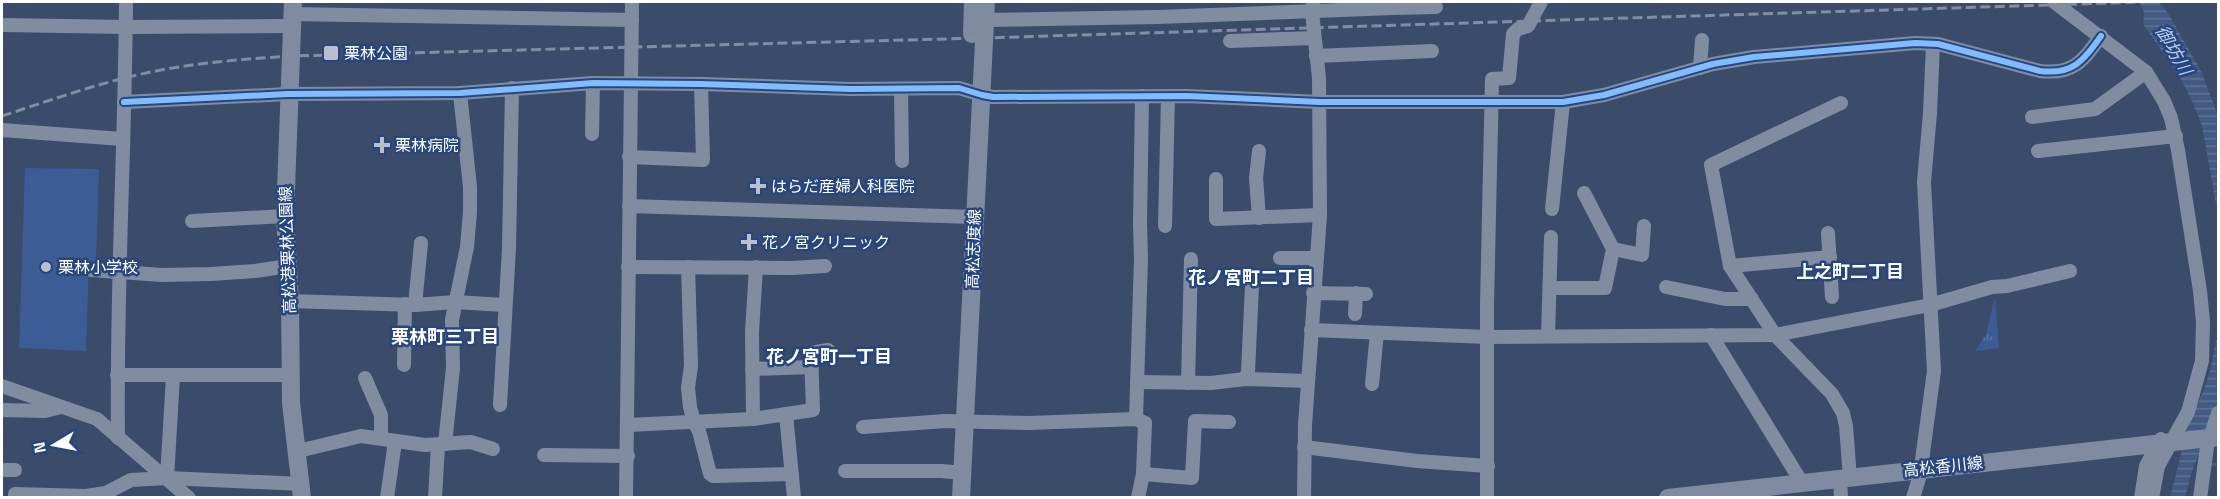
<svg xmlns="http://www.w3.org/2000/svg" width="2220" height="499" font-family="'Titillium Web','Noto Sans JP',sans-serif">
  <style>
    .green { fill: #3b5c95 }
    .park { fill: url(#park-tufts) }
    .water { fill: url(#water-rules) }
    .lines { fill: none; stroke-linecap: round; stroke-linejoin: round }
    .stream { stroke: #435a82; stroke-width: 3 }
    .minor { stroke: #808da1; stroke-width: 14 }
    .major { stroke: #7f8ba0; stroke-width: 18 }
    .rail { stroke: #818da1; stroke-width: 3; stroke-dasharray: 10 4.5; stroke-linecap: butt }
    .cycleway-casing { stroke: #27467f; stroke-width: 10 }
    .cycleway { stroke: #80bcff; stroke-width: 6 }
    .poi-dot { fill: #bac0cb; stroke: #27467f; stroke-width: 2 }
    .labels { text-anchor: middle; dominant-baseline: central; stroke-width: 5; stroke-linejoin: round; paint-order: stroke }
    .poi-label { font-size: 16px; fill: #fff; stroke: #27467f; text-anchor: start }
    .street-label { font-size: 16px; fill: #fff; stroke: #27467f }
    .water-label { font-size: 18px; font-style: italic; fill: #b8cced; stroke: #27467f }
    .neighbourhood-label { font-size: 18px; font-weight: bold; fill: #fff; stroke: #27467f }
  </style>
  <defs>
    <pattern id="park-tufts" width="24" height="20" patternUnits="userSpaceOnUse" patternTransform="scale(1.5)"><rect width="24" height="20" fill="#3b5c95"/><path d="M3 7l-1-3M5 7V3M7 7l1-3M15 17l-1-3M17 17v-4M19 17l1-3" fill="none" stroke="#5874a5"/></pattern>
    <pattern id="water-rules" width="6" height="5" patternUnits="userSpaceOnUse" patternTransform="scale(1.5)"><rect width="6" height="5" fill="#435a82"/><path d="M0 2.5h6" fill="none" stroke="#5f7395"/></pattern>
  </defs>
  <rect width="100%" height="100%" fill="#3b4c6b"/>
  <polygon class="green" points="25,168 99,169 96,262 89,262 86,351 19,348"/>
  <polygon class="park" points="1995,297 1999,348 1975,351 1986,335"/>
  <g class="water">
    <polygon points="2140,2 2159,2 2168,13 2202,73 2218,116 2218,208 2216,204 2202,126 2192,101 2180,77 2143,24 2144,13"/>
    <polygon points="2218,337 2218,406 2192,471 2185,497 2170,498 2188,426 2205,387 2211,368 2216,341"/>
  </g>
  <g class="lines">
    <polyline class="stream" points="2208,465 2218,464"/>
    <g class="minor">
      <polyline points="2054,2 2146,72 2164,101 2171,118 2178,150 2200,291 2203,322 2202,361 2188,412 2158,466 2152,498"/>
      <polyline points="1393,8 1436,7"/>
      <polyline points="292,14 632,20"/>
      <polyline points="985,20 1158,17 1393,8 1393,2"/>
      <polyline points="2,25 126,27 292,26"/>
      <polyline points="1230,41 1314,38"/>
      <polyline points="1316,56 1432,51"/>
      <polyline points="1700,68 1702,40"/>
      <polyline points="901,89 902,161"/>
      <path d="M124 102 288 94 460 93 593 83 701 84 851 89 959 88 982 95 993 97 1187 96 1320 102H1563L1604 95 1713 64 1754 57 1915 43 1938 44 2040 71C2073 75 2083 61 2101 36"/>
      <polyline points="1841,103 1711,165 1730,266 1775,335 1832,394 1843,413 1846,426 1850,478"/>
      <polyline points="2032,117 2095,109 2146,72"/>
      <polyline points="2,130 122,139"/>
      <polyline points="592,134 593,83"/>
      <polyline points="1259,151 1256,178 1259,218"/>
      <polyline points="2038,151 2176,136"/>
      <polyline points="629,157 703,160 701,84"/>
      <polyline points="1216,179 1216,219 1320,215"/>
      <polyline points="629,206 974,217"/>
      <polyline points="1552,209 1563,102"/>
      <polyline points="192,221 285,216"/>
      <polyline points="1165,226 1168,97"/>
      <polyline points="1828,233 1832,297"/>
      <polyline points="1613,249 1642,255 1644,226"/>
      <polyline points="1280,258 1315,258"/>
      <polyline points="1730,266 1830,257"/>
      <polyline points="628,267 792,268 825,266"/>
      <polyline points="688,267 691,366 688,388 690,407 694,422 699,431 710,474 713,476 792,474"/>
      <polyline points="91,270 162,275 211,274 255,271 288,266"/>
      <polyline points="1666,287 1725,299 1752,299"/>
      <polyline points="1550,288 1605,288 1613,249 1584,193"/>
      <polyline points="1313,293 1366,294"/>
      <polyline points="290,301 415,305 455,302 504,305"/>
      <polyline points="415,305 421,243"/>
      <polyline points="1355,314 1356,293"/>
      <polyline points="1311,330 1488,337 1775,335 1930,305 1992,287 2007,286 2070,271"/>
      <polyline points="1711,335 1802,483"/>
      <polyline points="1548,336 1551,237"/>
      <polyline points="404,365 405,304"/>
      <polyline points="752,369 812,367"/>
      <polyline points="117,375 289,375"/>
      <polyline points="365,378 381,415 381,438"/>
      <polyline points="1245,379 1248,372 1252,286"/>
      <polyline points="1137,382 1211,383 1245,379 1308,381"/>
      <polyline points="1188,383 1191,259"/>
      <polyline points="1372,384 1377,333"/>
      <polyline points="2,386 97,419 189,498"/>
      <polyline points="500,405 509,248 512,88"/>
      <polyline points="2,410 45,411 61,407"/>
      <polyline points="786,414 794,498"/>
      <polyline points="753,419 752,332 756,267"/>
      <polyline points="1136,419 1141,258 1140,224 1142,96"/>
      <polyline points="627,425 753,419 813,410 811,353 828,350"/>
      <polyline points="863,427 945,421 1029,423 1136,419 1145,423 1143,474 1138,498"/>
      <path d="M118 438C116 292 125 147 126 2"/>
      <polyline points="445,444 453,368 452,320 467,247 470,212 470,187 460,93"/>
      <polyline points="1304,447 1417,461 1488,466"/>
      <polyline points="298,451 361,436 425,445 471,442 493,449"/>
      <polyline points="544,455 628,456"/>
      <polyline points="2,470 15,470"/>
      <polyline points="845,471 941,471 963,473"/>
      <polyline points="1143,474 1192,478 1195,421 1229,422"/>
      <polyline points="167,478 302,484"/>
      <polyline points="1840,479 1841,498"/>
      <polyline points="15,498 15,494 86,496 106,493 131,480 167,478 173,376"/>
      <polyline points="387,498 395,442"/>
      <polyline points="435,498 438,445"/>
      <polyline points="626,498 632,2"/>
      <polyline points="1304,498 1305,425 1320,215 1319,78 1312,12 1313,2"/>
      <polyline points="1487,498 1487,305 1492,79 1509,78 1513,34 1518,29 1528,26 1541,2"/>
      <polyline points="1913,498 1920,475 1934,371 1924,182 1930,113 1933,44"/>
      <polyline points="2141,498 2146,466 2161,439"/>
      <polyline points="2200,498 2207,447 2218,413"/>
    </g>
    <g class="major">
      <polyline points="293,2 285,216 290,301 291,403 302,498"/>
      <polyline points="972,34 973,2"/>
      <polyline points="961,498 986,2"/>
      <polyline points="1668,498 2218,437"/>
    </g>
    <path class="rail" d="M2 116C54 99 107 80 161 70 204 62 247 59 290 56L984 38 2144 2"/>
    <g class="cycleway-casing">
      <path id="cycleway" d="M124 102 288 94 460 93 593 83 701 84 851 89 959 88 982 95 993 97 1187 96 1320 102H1563L1604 95 1713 64 1754 57 1915 43 1938 44 2040 71C2073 75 2083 61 2101 36"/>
    </g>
    <use href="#cycleway" class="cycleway"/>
  </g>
  <g class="poi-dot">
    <rect x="323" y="45" width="16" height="16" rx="3"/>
    <path d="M379 136h6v6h6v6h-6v6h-6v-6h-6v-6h6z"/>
    <path d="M755 177h6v6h6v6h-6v6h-6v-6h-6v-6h6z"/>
    <path d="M746 233h6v6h6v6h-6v6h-6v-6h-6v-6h6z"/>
    <circle cx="46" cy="267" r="6"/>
  </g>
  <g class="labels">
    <g class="poi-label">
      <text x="344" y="53">栗林公園</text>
      <text x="395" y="145">栗林病院</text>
      <text x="771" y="186">はらだ産婦人科医院</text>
      <text x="762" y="242">花ノ宮クリニック</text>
      <text x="58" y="267">栗林小学校</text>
    </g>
    <g class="street-label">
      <text transform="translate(973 249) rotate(-88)">高松志度線</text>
      <text transform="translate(287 250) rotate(-92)">高松港栗林公園線</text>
      <text transform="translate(1943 466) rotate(-6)">高松香川線</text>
    </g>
    <g class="water-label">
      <text transform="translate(2174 50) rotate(60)">御坊川</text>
    </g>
    <g class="neighbourhood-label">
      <text x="1850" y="271">上之町二丁目</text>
      <text x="1251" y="277">花ノ宮町二丁目</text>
      <text x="445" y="336">栗林町三丁目</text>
      <text x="829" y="356">花ノ宮町一丁目</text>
    </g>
  </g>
  <rect width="2220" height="499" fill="none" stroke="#ffffff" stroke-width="6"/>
  <g transform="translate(54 445) rotate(260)" stroke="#27467f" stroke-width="4.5" paint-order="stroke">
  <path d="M0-4.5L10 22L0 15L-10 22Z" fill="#ffffff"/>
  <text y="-9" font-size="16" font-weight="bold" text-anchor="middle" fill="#ffffff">N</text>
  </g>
</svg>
